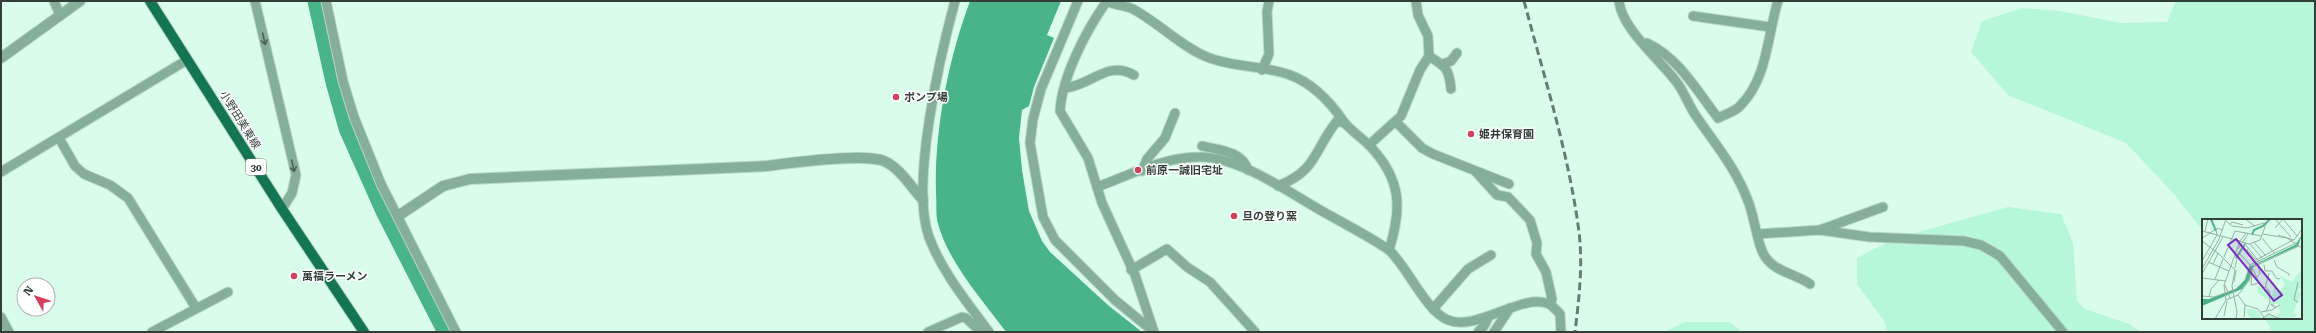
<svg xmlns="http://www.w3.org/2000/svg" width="2316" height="333" font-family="'Roboto Serif','Noto Sans JP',serif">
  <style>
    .green { fill: #b5f7d6 }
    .water { fill: #48b487 }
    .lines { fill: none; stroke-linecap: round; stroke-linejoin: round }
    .river { stroke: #48b487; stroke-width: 19 }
    .minor-casing { stroke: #b8d7c7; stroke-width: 11 }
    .tertiary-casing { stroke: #b8d7c7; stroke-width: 12 }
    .primary-casing { stroke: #b8d7c7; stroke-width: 12 }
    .minor { stroke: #86af9a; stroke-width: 9 }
    .tertiary { stroke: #86af9a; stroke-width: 10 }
    .primary { stroke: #137552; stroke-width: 10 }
    .rail { stroke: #677c71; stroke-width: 3; stroke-dasharray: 8 4; stroke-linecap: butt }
    .oneway { stroke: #4a6155 }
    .poi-dot { fill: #d1415e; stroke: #fff; stroke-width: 1.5 }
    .labels { text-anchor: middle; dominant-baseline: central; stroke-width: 3; stroke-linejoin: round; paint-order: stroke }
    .shield { fill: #fff; stroke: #6f7974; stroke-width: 1 }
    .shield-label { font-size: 10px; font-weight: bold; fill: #313f38 }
    .poi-label { font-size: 11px; font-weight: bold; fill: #313f38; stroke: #fff; text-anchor: start }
    .street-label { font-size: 11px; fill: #313f38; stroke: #fff }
    .inset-river { fill: none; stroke: #48b487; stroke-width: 2 }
    .inset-road { fill: none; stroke: #96b1a3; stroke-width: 1 }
    .view { fill: #7b2cbf; fill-opacity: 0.15; stroke: #7b2cbf; stroke-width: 2 }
    .inset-edge { fill: none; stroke: #313f38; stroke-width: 2 }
  </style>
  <rect width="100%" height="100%" fill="#dafdeb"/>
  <g class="green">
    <polygon points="2176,1 2315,1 2315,332 2272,332 2265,318 2301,318 2301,220 2203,220 2203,231 2173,193 2126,143 2008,95 1971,52 1982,21 2022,8 2060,11 2121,23 2167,22"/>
    <polygon points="2008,207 2061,214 2073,243 2077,301 2085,309 2129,324 2141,332 1888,332 1884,321 1857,284 1857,258 1894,239"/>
    <polygon points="1685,322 1730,322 1742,332 1664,332"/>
  </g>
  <path class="water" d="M970 1H1061L1047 35 1054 38 1034 87 1029 106 1022 110 1019 138 1022 170 1029 211 1042 241 1050 252 1109 306 1142 332H1006C983 301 950 264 939 227 935 217 937 205 936 194 934 132 948 60 970 1Z"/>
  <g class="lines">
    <polyline class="river" points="317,1 335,82 348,128 386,213 447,332"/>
    <g class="minor-casing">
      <g id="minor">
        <polyline points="54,1 60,15"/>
        <polyline points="255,1 296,175 292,193 282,209"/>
        <polyline points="326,1 343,81 354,117 381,184 456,332"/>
        <path d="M955 1C940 56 910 185 929 237 942 272 967 302 989 332"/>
        <polyline points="1078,1 1041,89 1033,119 1030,143 1043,217 1055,240 1115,300 1154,332"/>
        <path d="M1107 1C1116 6 1125 5 1133 9 1159 23 1180 46 1207 57 1234 68 1263 65 1290 75 1312 83 1331 103 1344 122 1349 129 1363 139 1370 146 1402 180 1402 209 1389 250"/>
        <path d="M1107 1C1087 29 1062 76 1060 111L1088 158 1102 203 1135 275 1154 332"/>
        <path d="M1619 1C1622 30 1661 60 1678 84 1685 94 1689 106 1696 116 1715 144 1736 168 1748 201 1754 215 1757 242 1763 253 1772 272 1795 273 1810 284"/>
        <polyline points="1693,16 1770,27"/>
        <path d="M1647 43C1679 58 1697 91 1718 118 1725 114 1735 112 1740 106 1768 78 1767 36 1778 1"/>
        <path d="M1429 56C1446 67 1449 68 1451 89"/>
        <polyline points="1443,64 1451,61 1457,53"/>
        <polyline points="1262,70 1269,54 1267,12 1269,1"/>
        <path d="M1066 88C1093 84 1108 60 1134 75"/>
        <polyline points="1396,122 1422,148 1433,154 1509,184"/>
        <polyline points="59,138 75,166 84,174 110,185 128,198 196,308"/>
        <polyline points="1369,145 1401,116 1420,70 1429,56 1428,36 1418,15 1416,1"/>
        <path d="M1202 146C1219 150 1242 151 1248 170"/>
        <polyline points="1142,171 1147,159 1165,138 1175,113"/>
        <polyline points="1,172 187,60"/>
        <polyline points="1476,172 1497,195 1508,197 1530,220 1537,243 1536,254 1546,272 1552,299 1550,304"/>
        <path d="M1278 186C1318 170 1313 151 1337 121L1344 123"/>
        <path d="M1097 187C1130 175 1163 157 1199 157 1237 156 1287 191 1320 210 1343 223 1367 235 1389 250 1408 268 1426 311 1448 320 1477 332 1523 292 1549 304 1553 306 1557 311 1560 314L1561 332"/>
        <polyline points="1820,230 1883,207"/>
        <polyline points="1758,234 1820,230 1869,237 1964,241 1981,245 2000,256 2063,332"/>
        <polyline points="1131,270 1167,249 1187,267 1210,282 1255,332"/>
        <polyline points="1433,309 1468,269 1491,255"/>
        <polyline points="1,317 9,332"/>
        <polyline points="152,332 228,292"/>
        <polyline points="928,332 962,317 966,318 981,332"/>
        <polyline points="1478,332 1484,326 1489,316"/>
        <polyline points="1494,332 1510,308"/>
      </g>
    </g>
    <g class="tertiary-casing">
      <g id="tertiary">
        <polyline points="1,58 80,1"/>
        <path d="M398 216 443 186 470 179 767 166C789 163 866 153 884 161 900 168 911 187 923 200"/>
      </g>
    </g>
    <g class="primary-casing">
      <polyline id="primary" points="150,1 282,209 364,332"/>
    </g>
    <use href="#minor" class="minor"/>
    <use href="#tertiary" class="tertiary"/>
    <use href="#primary" class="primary"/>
    <path class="rail" d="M1524 1C1544 77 1569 154 1579 232 1583 265 1579 299 1575 332"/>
  </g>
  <defs><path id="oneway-shaft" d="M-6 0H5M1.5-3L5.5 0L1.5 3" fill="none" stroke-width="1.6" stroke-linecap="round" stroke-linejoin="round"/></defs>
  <g class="oneway">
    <use href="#oneway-shaft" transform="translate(264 39) rotate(77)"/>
    <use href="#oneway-shaft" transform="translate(293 166) rotate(77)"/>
  </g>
  <g class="poi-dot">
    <circle cx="896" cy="97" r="4"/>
    <circle cx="1471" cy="134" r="4"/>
    <circle cx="1138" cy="170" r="4"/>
    <circle cx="1234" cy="216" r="4"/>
    <circle cx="294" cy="276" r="4"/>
  </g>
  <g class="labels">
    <rect class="shield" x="246" y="159" width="20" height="16" rx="3"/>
    <g class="shield-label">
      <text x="256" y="167">30</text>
    </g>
    <g class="poi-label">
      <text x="904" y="97">ポンプ場</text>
      <text x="1479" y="134">姫井保育園</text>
      <text x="1146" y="170">前原一誠旧宅址</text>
      <text x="1242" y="216">旦の登り窯</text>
      <text x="302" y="276">萬福ラーメン</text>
    </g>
    <g class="street-label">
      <text transform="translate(240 120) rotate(58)">小野田美東線</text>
    </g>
  </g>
  <g transform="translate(2202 219)">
    <rect width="100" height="100" fill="#dafdeb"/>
    <path d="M100 50V69L96 70 99 75 91 95 95 94 94 98 60 100 67 95 75 98 78 93 76 84 68 87 72 68 76 73 83 66 77 56 90 63ZM57 66 61 72 64 70 69 72 67 81 55 73ZM53 90 59 96 57 100H50L45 95V90Z" fill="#b5f7d6"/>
    <path d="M100 16 96 27 51 47 47 61 40 70 0 87V80H7L34 70 43 61 47 48 93 26Z" fill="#48b487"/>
    <path class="inset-river" d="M9 0 14 12M50 16 52 11 61 7 68 0M34 39 43 25"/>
    <path class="inset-road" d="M43 0 53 7M73 0 89 18M81 0 95 17M23 1 30 7 45 9 62 4M28 6 30 3 41 6M73 9 81 0M0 12 38 22M3 12 6 0M61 15 85 19 100 29M76 16 92 21M0 19 16 9 20 11M60 19 72 34M92 21 100 10M0 22 17 35M38 22 47 25 58 21 66 0M52 23 64 37M42 24 59 45M48 25 60 39M47 29 45 31 54 41 91 21M36 30 46 15M16 34 33 51 30 67 35 93 34 100M37 34 48 46M22 38 33 12 60 17M72 41 75 48 87 55V57M0 42 15 16 14 11M6 43 27 52M11 45 16 34M62 46 63 52H70L74 59 78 60M33 49 35 39 44 24M0 50 17 20 24 0M0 55 21 18M55 58 58 54 56 47M0 59 24 62M13 60 21 40M32 63 34 51M96 63 92 81 96 83M23 66 28 79M49 66 57 64 51 50M49 66 50 52M63 67 67 72 68 83 64 92M63 69 67 54M36 76 43 86 56 90 62 98M0 77 12 78 34 70 43 61 48 46 94 24M7 78 9 70 17 61M24 81 36 76 47 62 51 48 97 27M73 90 69 85 74 88M59 93 70 91 78 86M22 97 25 82M42 98 43 86M13 100 24 81 22 66 38 22 44 14M59 100 67 95 78 100"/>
    <path class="view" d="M34 20 80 76 72 82 26 26Z"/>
    <rect width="100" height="100" class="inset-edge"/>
  </g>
  <rect width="2316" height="333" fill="none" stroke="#313f38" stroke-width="4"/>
  <g transform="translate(36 297) rotate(309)"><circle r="19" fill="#ffffff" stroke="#adb2af"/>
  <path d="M0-3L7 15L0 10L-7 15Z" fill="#d1415e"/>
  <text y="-6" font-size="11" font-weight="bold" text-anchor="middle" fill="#313f38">N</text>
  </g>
</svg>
